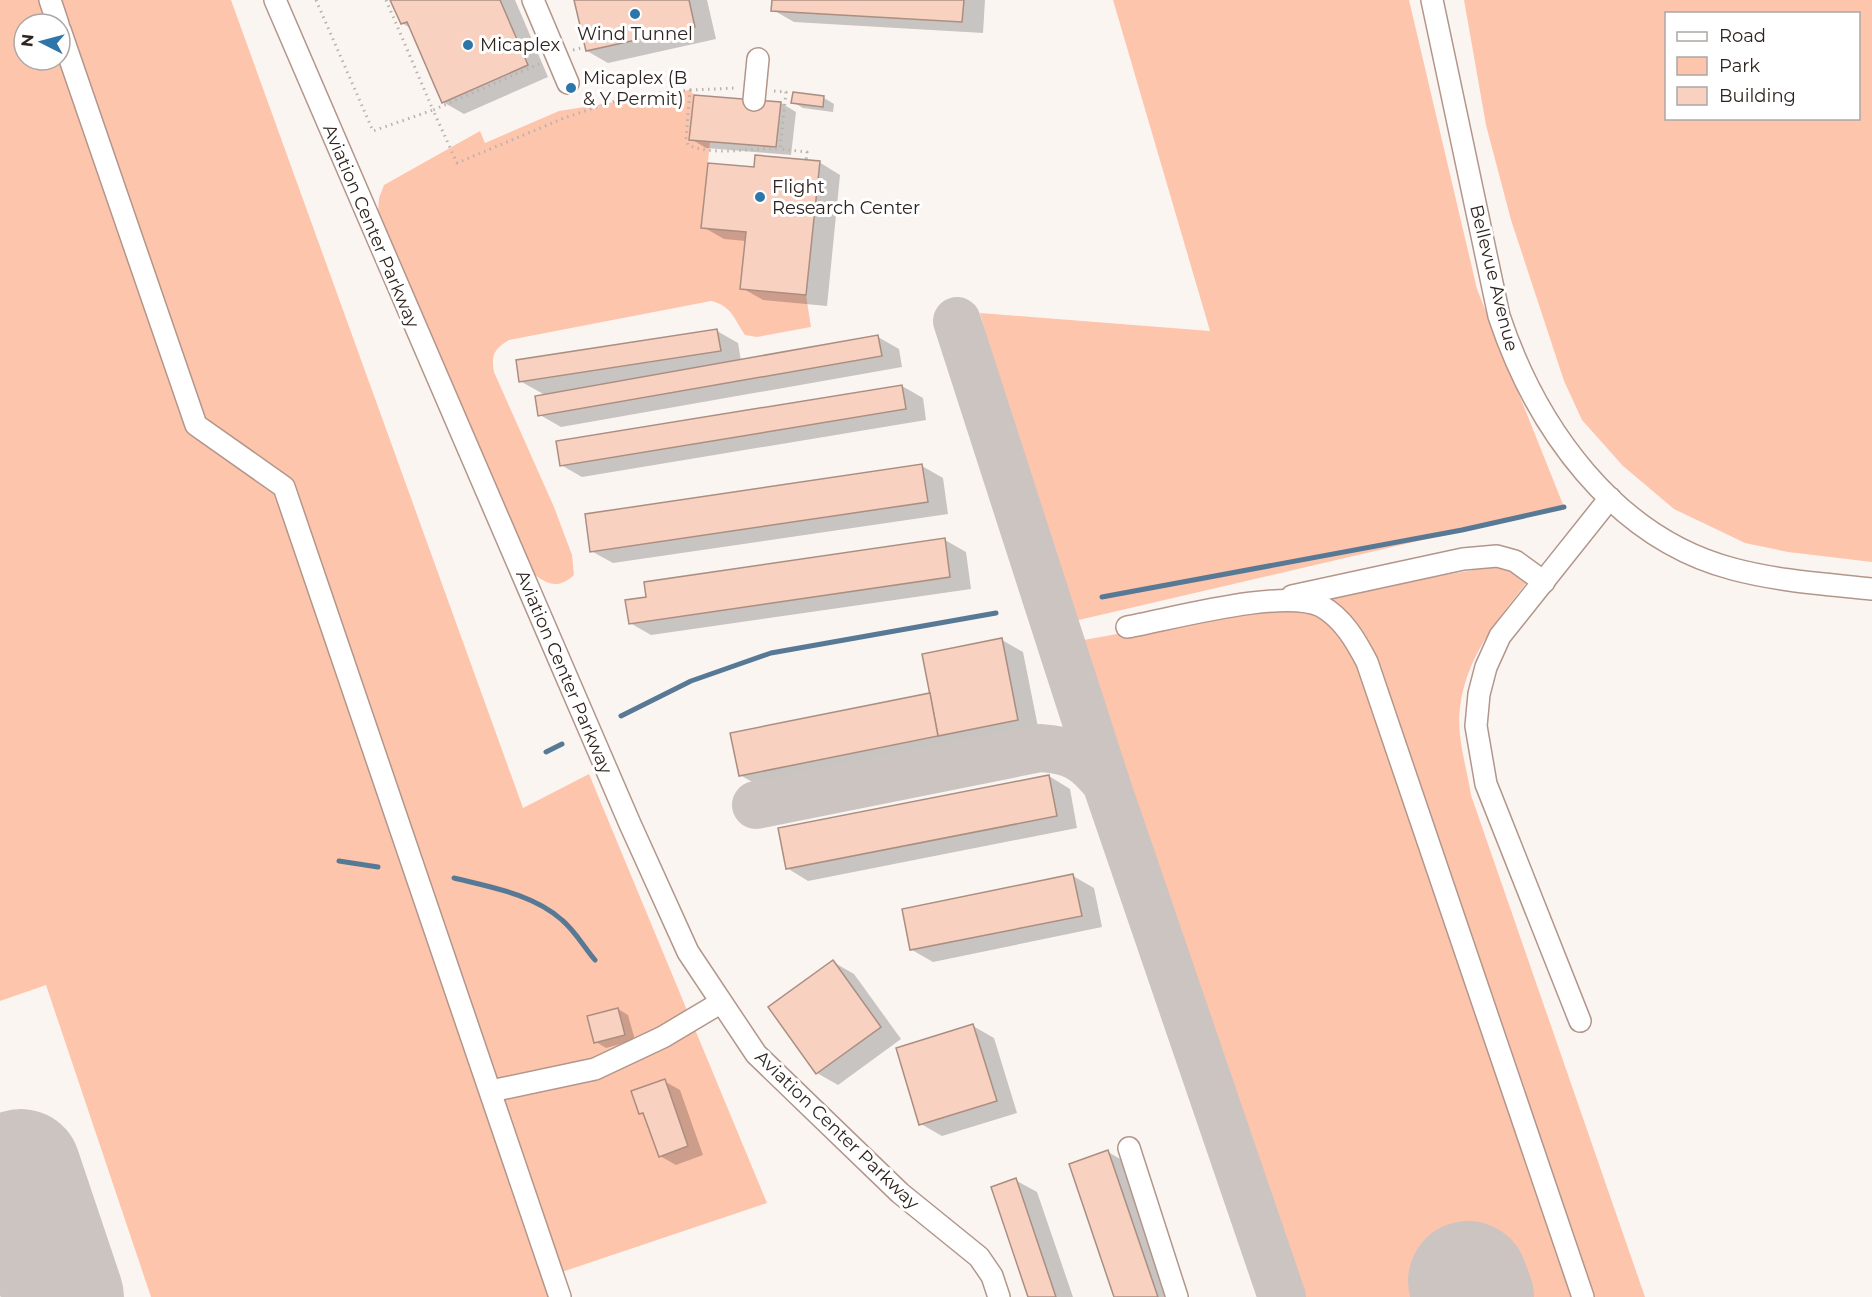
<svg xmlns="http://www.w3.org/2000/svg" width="1872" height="1297" font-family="Montserrat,sans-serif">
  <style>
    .green { fill: #fec5ad; fill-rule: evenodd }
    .shadow { fill: #0003 }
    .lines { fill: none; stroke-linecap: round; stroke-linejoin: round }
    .stream { stroke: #587995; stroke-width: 5 }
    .taxiway { stroke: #ccc4c1; stroke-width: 48 }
    .runway { stroke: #ccc4c1; stroke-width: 120 }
    .building { fill: #f8d1c0; stroke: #ab8e82; stroke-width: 1.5 }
    .minor-casing { stroke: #b3968a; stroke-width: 24 }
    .path { stroke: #bab2ae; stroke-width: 3; stroke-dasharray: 1.5 4.5; stroke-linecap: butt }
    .minor { stroke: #fff; stroke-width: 21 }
    .poi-dot { fill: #2e76aa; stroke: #fff; stroke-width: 2 }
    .labels { text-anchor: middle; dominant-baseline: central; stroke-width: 6; stroke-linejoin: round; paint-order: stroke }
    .poi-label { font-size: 18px; fill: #2f241f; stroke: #fff; text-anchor: start }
    .street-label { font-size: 18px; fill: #2f241f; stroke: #fff }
  </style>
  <rect width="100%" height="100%" fill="#fbf5f2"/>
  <g class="green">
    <path d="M0 0H231L523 808 589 774 767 1203 544 1278 550 1297H151L46 985 0 1001ZM24 24H60V60H24Z"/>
    <polygon points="1113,0 1409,0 1477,289 1564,507 1070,622 980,313 1210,331"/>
    <path d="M1464 0H1872V562L1788 552 1745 543 1674 509 1623 466 1582 420 1564 381 1511 220 1486 125ZM1666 14H1858V118H1666Z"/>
    <path d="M690 90 694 95 689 140 710 142 701 228 746 232 740 288 806 295 811 327 757 337 745 335C734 319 732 306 711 301L509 340C494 349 491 355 494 372L554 507 572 555 574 575C560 588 550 586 535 575L378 214 379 198 384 185 480 131 485 143 559 111Z"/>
    <path d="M1501 565 1532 576C1500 616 1466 656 1460 708 1456 736 1467 768 1471 795L1645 1297H1520L1509 1268 1418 1297H1301L1296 1274 1078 641Z"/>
  </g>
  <g class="shadow">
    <polygon points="392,0 515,0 548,77 464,114 443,102 412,29 402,23"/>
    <polygon points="576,0 707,0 716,39 608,63 587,51"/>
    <polygon points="773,0 985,0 983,33 794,22 773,10"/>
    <polygon points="794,94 824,98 834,104 833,112 803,108 793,102"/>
    <polygon points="781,103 796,112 791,155 706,148 691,139"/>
    <polygon points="819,162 840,175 827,306 763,300 742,288 746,241 724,239 703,227 755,168"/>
    <polygon points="717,331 738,343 741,361 878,337 899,349 902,367 561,427 540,415 545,395 520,381"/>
    <polygon points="902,386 923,398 926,420 582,477 561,465"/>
    <polygon points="922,466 943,478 948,514 613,563 591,551"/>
    <polygon points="945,540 966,552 971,589 651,635 630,623"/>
    <polygon points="1002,640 1023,652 1039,732 761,787 740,775 932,694"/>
    <polygon points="1049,776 1070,789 1077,828 808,881 787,868"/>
    <polygon points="1073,876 1094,888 1102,927 933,962 912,950"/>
    <polygon points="833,962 854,974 901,1039 838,1085 817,1073"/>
    <polygon points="618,1009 628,1015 635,1040 606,1048 596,1042"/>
    <polygon points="973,1026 994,1038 1017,1113 942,1136 921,1124"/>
    <polygon points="664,1081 680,1090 703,1155 676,1165 660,1156 646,1116 640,1113"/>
    <polygon points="1108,1152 1129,1164 1174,1297 1116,1297"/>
    <polygon points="1015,1180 1037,1192 1073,1297 1030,1297"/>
  </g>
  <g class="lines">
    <g class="stream">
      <polyline points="1102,597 1462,530 1564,507"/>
      <polyline points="621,716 691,681 771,653 996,613"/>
      <polyline points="546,752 562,744"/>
      <polyline points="339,861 378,867"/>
      <path d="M454 878C490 887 533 894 562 920 575 931 584 947 595 960"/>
    </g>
    <g class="taxiway">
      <polyline points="957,321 1106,783 1282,1297"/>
      <path d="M756 805 1040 748C1073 750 1086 758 1106 783"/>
    </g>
    <g class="runway">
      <polyline points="21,1169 64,1297"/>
      <polyline points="1468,1281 1474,1297"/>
    </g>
  </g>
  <g class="building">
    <polygon points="390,0 500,0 528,65 442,103 407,22 401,24"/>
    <polygon points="574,0 689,0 695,27 586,51"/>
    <polygon points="772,0 964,0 962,22 771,11"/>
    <polygon points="793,92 824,96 823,107 791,103"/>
    <polygon points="694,95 781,102 776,147 689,140"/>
    <polygon points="755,155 820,161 806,295 740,289 746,232 701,228 708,163 754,167"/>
    <polygon points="717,329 721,351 519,382 516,360"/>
    <polygon points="878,335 882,356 538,416 535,396"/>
    <polygon points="902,385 906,409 560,466 556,441"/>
    <polygon points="922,464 928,502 590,552 585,514"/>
    <polygon points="945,538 950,577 629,624 625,600 646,597 644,582"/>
    <polygon points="1002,638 1018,720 938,736 922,654"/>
    <polygon points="930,693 938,736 739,776 730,733"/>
    <polygon points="1049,775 1057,816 786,869 778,828"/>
    <polygon points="1073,874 1082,916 910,950 902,909"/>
    <polygon points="833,960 881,1027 816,1074 768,1007"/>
    <polygon points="618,1008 625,1035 594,1043 587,1016"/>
    <polygon points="973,1024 997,1101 919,1125 896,1048"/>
    <polygon points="665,1079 688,1146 659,1157 643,1113 639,1114 631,1091"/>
    <polygon points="1108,1150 1158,1297 1114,1297 1069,1164"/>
    <polygon points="1016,1178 1056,1297 1028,1297 991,1187"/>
  </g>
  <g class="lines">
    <g class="minor-casing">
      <g id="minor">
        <polyline points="50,0 58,24"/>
        <polyline points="275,0 630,824 688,952 756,1054 900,1193 979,1257 992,1276 999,1297"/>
        <polyline points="533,0 568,83"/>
        <path d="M1432 0 1499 316C1536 427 1614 538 1733 569 1778 581 1825 584 1872 589"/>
        <polyline points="60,30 196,425 284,487 560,1297"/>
        <polyline points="754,100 758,59"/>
        <polyline points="1292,596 1463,559 1497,556 1515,561 1544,582"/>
        <path d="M1127 627C1172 619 1283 588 1321 606 1343 618 1356 641 1367 662L1583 1297"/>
        <polyline points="1580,1021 1486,784 1476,726 1479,694 1486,667 1500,636 1610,498"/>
        <polyline points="491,1091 595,1069 663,1037 720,1003"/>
        <polyline points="1129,1148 1177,1297"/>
      </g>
    </g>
    <g class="path">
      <path d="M316 0 373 131 433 110 457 163 564 118 630 96 690 90 686 138 688 145C716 157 751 147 780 149"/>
      <polyline points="386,0 433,110 539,64"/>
      <polyline points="573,50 585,47"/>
      <polyline points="690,90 736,88"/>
      <polyline points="774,91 786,92 780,149 807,152 806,160"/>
    </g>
    <use href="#minor" class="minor"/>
  </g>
  <g class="poi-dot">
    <circle cx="635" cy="14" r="6"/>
    <circle cx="468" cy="45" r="6"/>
    <circle cx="571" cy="88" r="6"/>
    <circle cx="760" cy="197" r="6"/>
  </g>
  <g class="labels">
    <g class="poi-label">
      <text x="635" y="34" text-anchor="middle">Wind Tunnel</text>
      <text x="480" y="45">Micaplex</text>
      <text x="583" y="78">Micaplex (B<tspan x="583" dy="21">&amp; Y Permit)</tspan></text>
      <text x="772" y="187">Flight<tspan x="772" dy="21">Research Center</tspan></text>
    </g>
    <g class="street-label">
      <text transform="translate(371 226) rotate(67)">Aviation Center Parkway</text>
      <text transform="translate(1494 278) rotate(76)">Bellevue Avenue</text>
      <text transform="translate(564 672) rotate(67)">Aviation Center Parkway</text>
      <text transform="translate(837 1130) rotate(44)">Aviation Center Parkway</text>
    </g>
  </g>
  <rect x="1665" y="12" width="195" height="108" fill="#ffffff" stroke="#aca7a5" stroke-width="1.5"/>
  <rect x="1677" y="32" width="30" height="9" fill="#ffffff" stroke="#aca7a5" stroke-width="1.5"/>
  <text x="1719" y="42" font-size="18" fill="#2f241f">Road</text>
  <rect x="1677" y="57" width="30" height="18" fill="#fec5ad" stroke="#aca7a5" stroke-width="1.5"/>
  <text x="1719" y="72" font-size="18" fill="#2f241f">Park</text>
  <rect x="1677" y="87" width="30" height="18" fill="#f8d1c0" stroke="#aca7a5" stroke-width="1.5"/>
  <text x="1719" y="102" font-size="18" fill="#2f241f">Building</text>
  <g transform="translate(42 42) rotate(276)"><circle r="28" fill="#ffffff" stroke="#aca7a5" stroke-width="1.5"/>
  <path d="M0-4.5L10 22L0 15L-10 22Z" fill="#2e76aa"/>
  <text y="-9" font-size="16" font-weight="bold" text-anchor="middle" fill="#2f241f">N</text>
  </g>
</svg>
